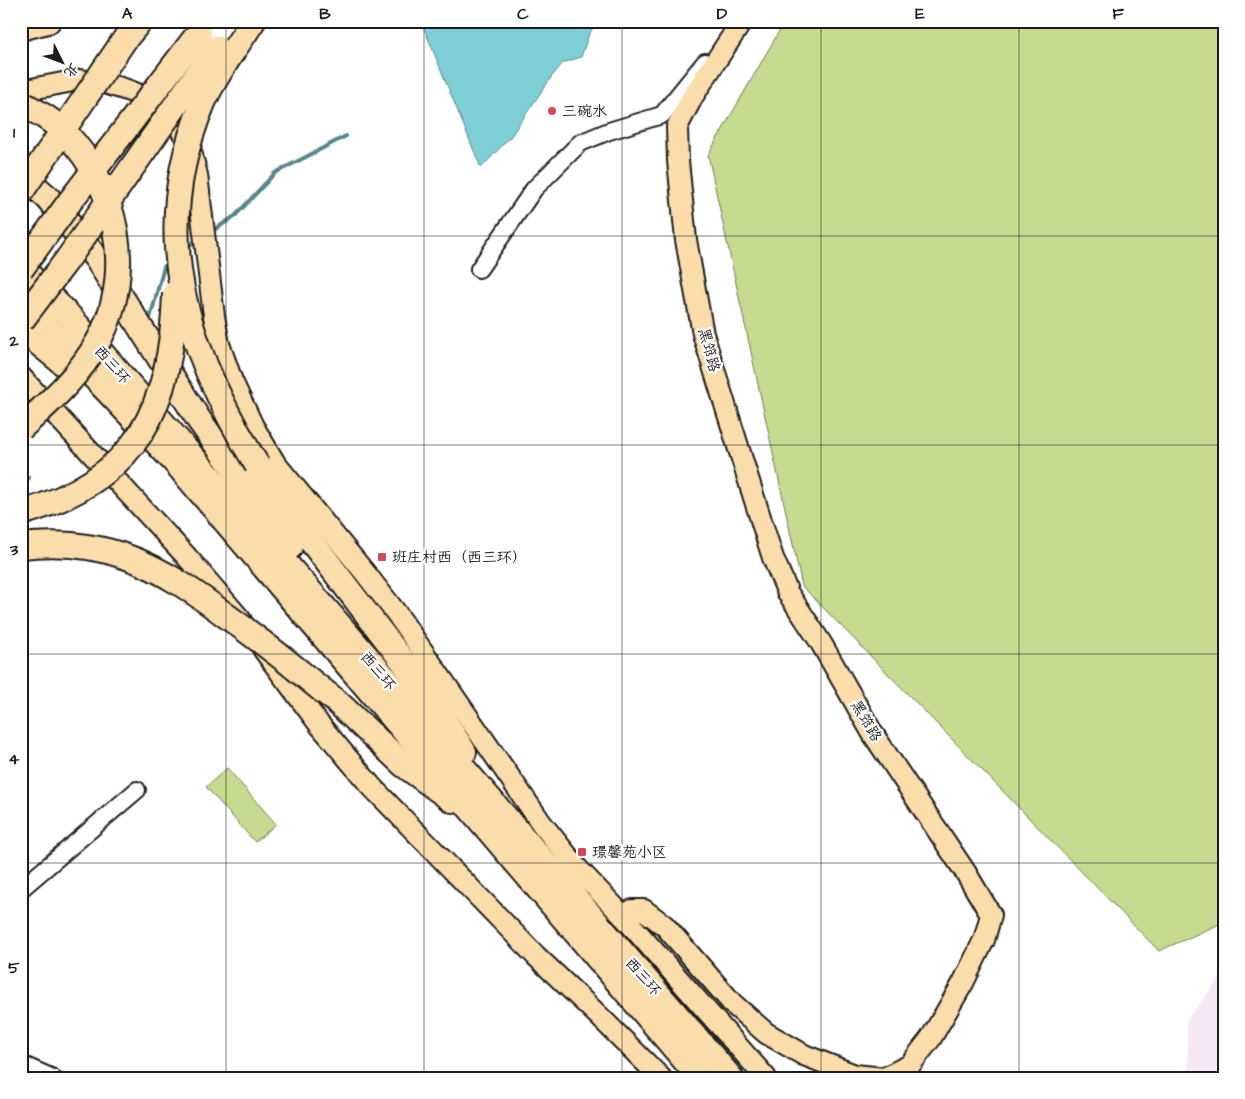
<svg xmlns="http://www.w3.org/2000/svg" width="1245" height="1099" font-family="'Architects Daughter','LXGW WenKai TC',sans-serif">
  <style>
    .built { fill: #f5e8f4 }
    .green { fill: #c5db90; stroke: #707c56 }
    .water { fill: #7ecfd5; stroke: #57878b }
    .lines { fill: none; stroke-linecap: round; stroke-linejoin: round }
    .stream { stroke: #57878b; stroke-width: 4 }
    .minor-casing { stroke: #1c1c1c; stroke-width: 20 }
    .major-casing { stroke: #1c1c1c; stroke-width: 24 }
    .highway-casing { stroke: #1c1c1c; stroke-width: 28 }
    .minor { stroke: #fff; stroke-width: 16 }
    .major { stroke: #faddab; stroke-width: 20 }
    .highway { stroke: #faddab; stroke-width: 24 }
    .highway-bridge-casing { stroke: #1c1c1c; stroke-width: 28; stroke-linecap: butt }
    .highway-bridge { stroke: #faddab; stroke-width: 24 }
    .grid { fill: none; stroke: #1c1c1c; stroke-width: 1; stroke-opacity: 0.55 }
    .poi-dot { fill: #d1495b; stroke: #fff; stroke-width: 2 }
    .labels { text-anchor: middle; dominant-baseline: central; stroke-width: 4.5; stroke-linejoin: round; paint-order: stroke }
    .poi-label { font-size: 15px; fill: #1c1c1c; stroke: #fff; text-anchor: start }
    .street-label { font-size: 15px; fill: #1c1c1c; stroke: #fff }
    .neatline { fill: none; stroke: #1c1c1c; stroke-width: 2 }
    .grid-label { font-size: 16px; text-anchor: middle; font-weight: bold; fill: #1c1c1c }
  </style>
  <rect width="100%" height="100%" fill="#fff"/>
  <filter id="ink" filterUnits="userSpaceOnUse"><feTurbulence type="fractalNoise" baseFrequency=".02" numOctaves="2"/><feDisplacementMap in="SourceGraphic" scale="10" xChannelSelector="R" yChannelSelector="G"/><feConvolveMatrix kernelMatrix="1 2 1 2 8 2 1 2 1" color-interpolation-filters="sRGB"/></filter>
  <g filter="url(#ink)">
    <polygon class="built" points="1224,972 1224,1078 1189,1078 1186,1021"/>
    <g class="green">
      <polygon points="785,21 1224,21 1224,922 1159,951 802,586 708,155"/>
      <polygon points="227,768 276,824 255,842 206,787"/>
    </g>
    <polygon class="water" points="421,21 597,21 589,34 581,57 563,63 552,76 511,136 481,168"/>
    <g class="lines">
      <g class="stream">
        <polyline points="211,232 235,216 275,173 346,136"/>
        <polyline points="185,248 198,240"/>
        <polyline points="149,322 164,267 170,260"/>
        <polyline points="21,483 29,478"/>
      </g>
      <g class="minor-casing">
        <g id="minor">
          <polyline points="479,269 534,189 580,143 609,131 662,115 705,62"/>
          <polyline points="21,889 137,790"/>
          <polyline points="21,1064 53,1078"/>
        </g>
      </g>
      <g class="major-casing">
        <g id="major">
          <polyline points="21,91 78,80 105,83 127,90 150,99 171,116 188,140 197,175 214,316 219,344 232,381 253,426 275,463 366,574 397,614 542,824 578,869 624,917 766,1078"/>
          <polyline points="21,377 187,557 241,620"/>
          <polyline points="263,649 319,724 371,786 536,956 597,1014 661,1078"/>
          <polyline points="624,917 632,910 644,910 665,926 733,1004 766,1033 804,1055 855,1075 884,1078 910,1065 931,1038 963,983 984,940 991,915 966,873 873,734 821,643 788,593 773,558 761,520 703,334 686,240 678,161 677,127 693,96 742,21"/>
        </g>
      </g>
      <g class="highway-casing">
        <g id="highway">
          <polyline points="21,28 48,21"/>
          <polyline points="231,54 253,21"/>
          <polyline points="21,174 48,198 97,259 199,420 290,547"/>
          <polyline points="21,267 70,317 322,605 731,1078"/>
          <polyline points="21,300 174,461 700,1078"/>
          <polyline points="21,329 74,372"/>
          <polyline points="257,465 312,542 425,690 464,752"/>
          <polyline points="322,690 335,700 404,765 452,800"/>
        </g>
      </g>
      <use href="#minor" class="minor"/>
      <use href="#major" class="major"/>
      <use href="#highway" class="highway"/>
      <g class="highway-bridge-casing">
        <g id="highway-bridge">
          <path d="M231 54C221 70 210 86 203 103 147 235 186 350 257 465"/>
          <path d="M21 103C37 112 53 120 65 133 118 187 135 272 99 340 79 376 51 401 21 428"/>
          <polyline points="21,192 125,39 140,21"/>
          <polyline points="21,269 71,200 199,33"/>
          <polyline points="21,321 67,260 216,48"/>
          <path d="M21 513C137 480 172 408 175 293"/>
          <path d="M21 546C56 542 94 545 127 557 164 570 197 594 228 617 260 640 291 664 322 690"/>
        </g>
      </g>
      <use href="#highway-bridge" class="highway-bridge"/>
    </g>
  </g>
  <path class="grid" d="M226 21V1078M424 21V1078M622 21V1078M821 21V1078M1019 21V1078M21 236H1224M21 445H1224M21 654H1224M21 863H1224"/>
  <g class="poi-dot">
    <circle cx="552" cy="111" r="5"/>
    <rect x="377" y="552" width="10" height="10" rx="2.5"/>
    <rect x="577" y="847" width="10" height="10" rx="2.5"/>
  </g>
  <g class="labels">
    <g class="poi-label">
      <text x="562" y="111">三碗水</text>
      <text x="392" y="557">班庄村西（西三环）</text>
      <text x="592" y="852">璟馨苑小区</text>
    </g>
    <g class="street-label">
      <text transform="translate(709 350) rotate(75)">黑筇路</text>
      <text transform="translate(112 365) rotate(49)">西三环</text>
      <text transform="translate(378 671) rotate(50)">西三环</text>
      <text transform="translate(866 721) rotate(59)">黑筇路</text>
      <text transform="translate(643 977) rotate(49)">西三环</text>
    </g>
  </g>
  <rect width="1245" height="1099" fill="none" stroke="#fff" stroke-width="55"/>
  <g transform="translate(62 62) rotate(132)" stroke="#ffffff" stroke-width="4" paint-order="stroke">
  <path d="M0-4L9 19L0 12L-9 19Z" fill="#1c1c1c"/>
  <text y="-8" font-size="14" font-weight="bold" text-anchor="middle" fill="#1c1c1c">北</text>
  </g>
  <rect x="28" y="28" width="1190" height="1044" class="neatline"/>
  <g class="grid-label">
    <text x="127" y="19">A</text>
    <text x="325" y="19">B</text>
    <text x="523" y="19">C</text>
    <text x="722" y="19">D</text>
    <text x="920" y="19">E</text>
    <text x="1118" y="19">F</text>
    <text x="14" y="138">1</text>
    <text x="14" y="346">2</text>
    <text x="14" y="555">3</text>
    <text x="14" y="764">4</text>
    <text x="14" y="973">5</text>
  </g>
</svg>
